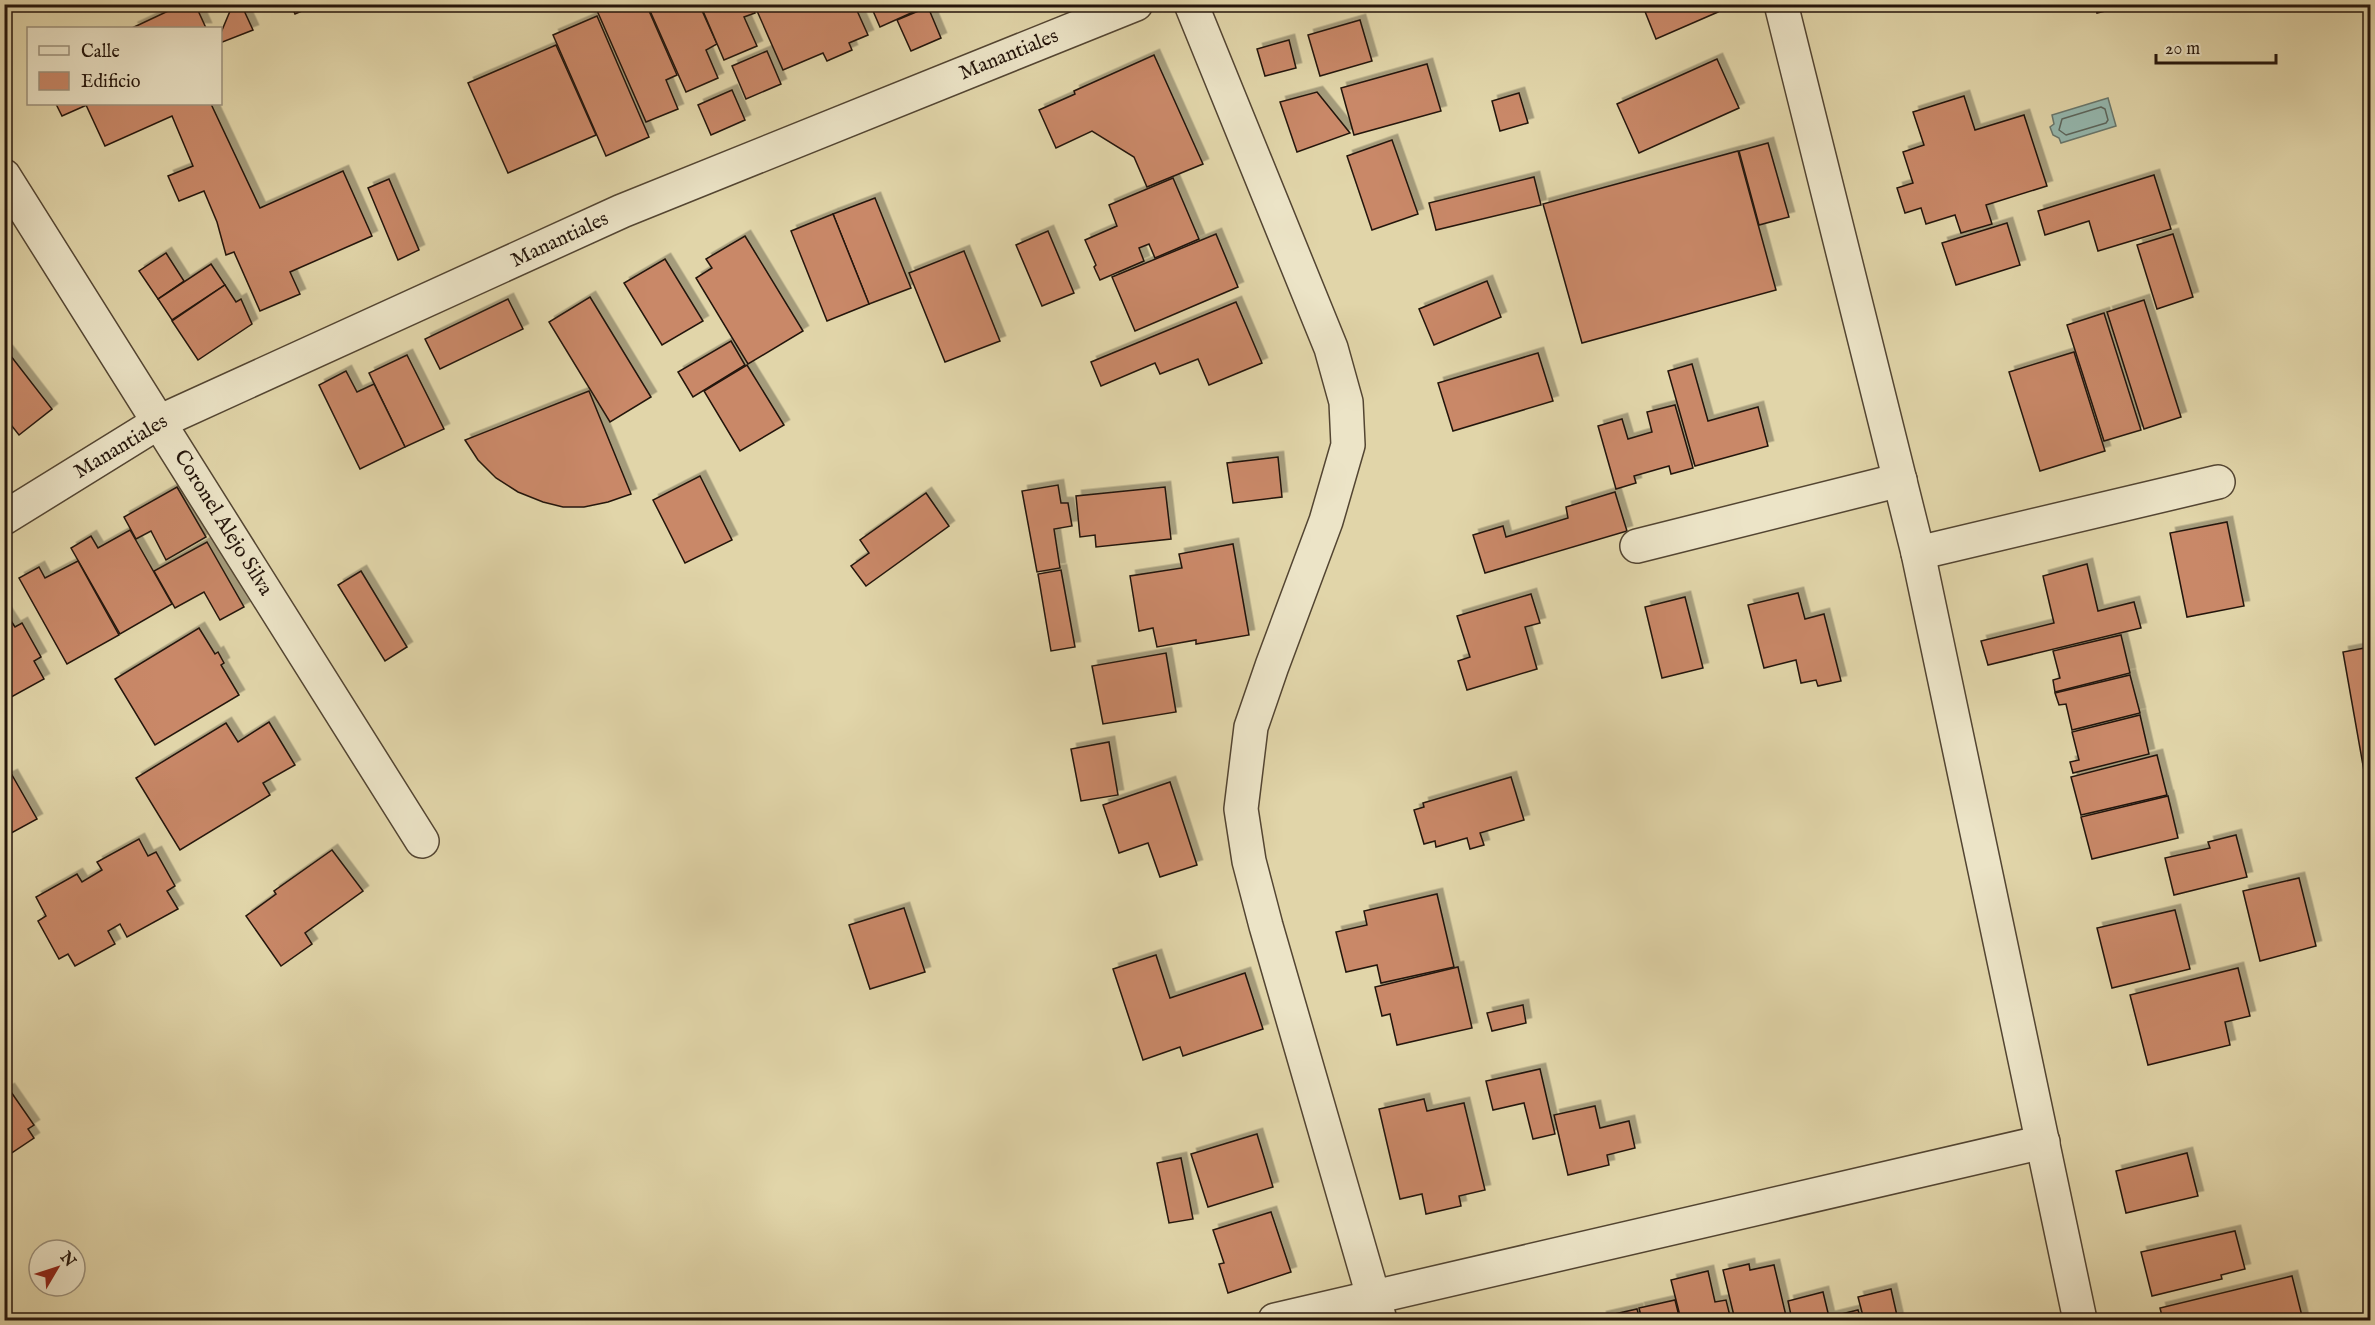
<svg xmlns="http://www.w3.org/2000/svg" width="2375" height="1325" font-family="'IM FELL English',serif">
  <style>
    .water { fill: #95b8af; stroke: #68776d; stroke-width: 1.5 }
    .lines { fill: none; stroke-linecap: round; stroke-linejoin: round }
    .shore { stroke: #5c665d; stroke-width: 1.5 }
    .building { fill: #c98868; stroke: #24150b; stroke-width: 1.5; filter: url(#shadow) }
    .minor-casing { stroke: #534532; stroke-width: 36 }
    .minor { stroke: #ece4c7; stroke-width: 33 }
    .labels { text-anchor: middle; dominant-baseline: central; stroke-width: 4.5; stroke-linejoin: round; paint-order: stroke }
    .street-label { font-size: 21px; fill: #24150b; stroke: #ece4c7 }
  </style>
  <defs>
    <filter id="shadow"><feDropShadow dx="5.5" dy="-5.5" stdDeviation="0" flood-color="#0004"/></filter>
  </defs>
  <rect width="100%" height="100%" fill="#e1d5a9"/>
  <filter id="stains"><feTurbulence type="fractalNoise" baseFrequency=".00333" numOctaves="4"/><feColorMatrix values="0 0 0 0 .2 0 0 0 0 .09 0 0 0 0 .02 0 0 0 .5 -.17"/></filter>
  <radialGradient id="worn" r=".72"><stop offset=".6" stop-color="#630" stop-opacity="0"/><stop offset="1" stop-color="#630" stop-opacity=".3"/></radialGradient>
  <polygon class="water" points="2108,98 2116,126 2061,143 2059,138 2053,135 2050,127 2054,124 2052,115"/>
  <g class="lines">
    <polygon class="shore" points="2101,107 2105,109 2108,120 2106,123 2066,135 2059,130 2062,119"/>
  </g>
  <g class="building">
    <polygon points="183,4 195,4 206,28 132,28"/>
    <polygon points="233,4 241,4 253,30 220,43 220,35"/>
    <polygon points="291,4 318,4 295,14"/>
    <polygon points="597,4 646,4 677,75 666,80 678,109 646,122 595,6"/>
    <polygon points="647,4 699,4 717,44 706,50 718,78 686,92"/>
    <polygon points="700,4 752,4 755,13 744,17 757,46 724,60"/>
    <polygon points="754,4 854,4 868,35 849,43 852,50 827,61 823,53 783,70"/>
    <polygon points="870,4 931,4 880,27"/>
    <polygon points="1642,4 1715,4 1718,12 1656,39"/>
    <polygon points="2095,4 2125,4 2125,6 2097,13"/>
    <polygon points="928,7 941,38 911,51 897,20"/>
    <polygon points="597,16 649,137 606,156 553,35"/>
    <polygon points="1360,20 1372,61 1320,76 1308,35"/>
    <polygon points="1289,40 1296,68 1265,76 1257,49"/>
    <polygon points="556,45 596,135 508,173 468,83"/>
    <polygon points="767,51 781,84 746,99 732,66"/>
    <polygon points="1154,55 1203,164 1147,187 1134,157 1092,131 1056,148 1039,110 1075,94 1074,91"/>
    <polygon points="1717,59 1739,108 1639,153 1617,104"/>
    <polygon points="1427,64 1441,111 1354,135 1341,88"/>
    <polygon points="732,90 745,120 711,135 698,105"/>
    <polygon points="1317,92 1350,133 1297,152 1280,102"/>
    <polygon points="1519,93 1528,123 1500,131 1492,101"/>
    <polygon points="1964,96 1975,130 2024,115 2047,186 1986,205 1992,224 1961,233 1955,215 1926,224 1921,208 1905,213 1897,188 1913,183 1903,152 1924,145 1913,112"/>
    <polygon points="56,104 89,104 62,116"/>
    <polygon points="89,104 211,104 260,208 343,171 372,236 290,272 300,294 260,311 234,252 226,255 217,222 204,191 179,201 168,176 193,166 172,116 105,146 86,105"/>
    <polygon points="1392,140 1418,214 1372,230 1347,156"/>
    <polygon points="1768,143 1789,217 1759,225 1739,151"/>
    <polygon points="1738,151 1776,290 1582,343 1543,204"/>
    <polygon points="2154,175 2171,229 2098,251 2089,221 2045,235 2038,211"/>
    <polygon points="1534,177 1541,205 1436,230 1429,203"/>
    <polygon points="1173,178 1199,239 1155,258 1149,244 1139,248 1144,261 1100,280 1094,267 1096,265 1085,240 1117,226 1109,205"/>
    <polygon points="389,179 419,250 398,260 368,188"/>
    <polygon points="875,198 911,288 869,304 833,214"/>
    <polygon points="833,214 869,304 827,321 791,231"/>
    <polygon points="2007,223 2020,265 1956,285 1942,243"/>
    <polygon points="1048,231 1074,293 1042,306 1016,245"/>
    <polygon points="1216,234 1238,287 1135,331 1112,277"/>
    <polygon points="2173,234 2193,297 2157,309 2137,245"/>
    <polygon points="745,236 803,331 748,364 696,278 712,268 706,259"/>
    <polygon points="964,251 1000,341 945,362 909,273"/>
    <polygon points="166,253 184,281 158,299 139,271"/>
    <polygon points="665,259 703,321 662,345 624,283"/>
    <polygon points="211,264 225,285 172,320 158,299"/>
    <polygon points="1487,281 1501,317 1434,345 1419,309"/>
    <polygon points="225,285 236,302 241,299 252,324 198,360 172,321"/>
    <polygon points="590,297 651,397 610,422 549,322"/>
    <polygon points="508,299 523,329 440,369 425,339"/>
    <polygon points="2144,300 2181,417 2144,429 2107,312"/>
    <polygon points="1236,302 1262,363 1209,385 1198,359 1160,374 1155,363 1101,386 1091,362"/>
    <polygon points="2104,313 2141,430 2104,441 2067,325"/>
    <polygon points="731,341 745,365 693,397 678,372"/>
    <polygon points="7,351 52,409 19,435 4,416 4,353"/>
    <polygon points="2074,352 2105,451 2040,471 2009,372"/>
    <polygon points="1538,353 1553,401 1453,431 1438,383"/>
    <polygon points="407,355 444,429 405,447 369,373"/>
    <polygon points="1692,364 1708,421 1758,407 1768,446 1695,466 1668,371"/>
    <polygon points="747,365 784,425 740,451 704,391"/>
    <polygon points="346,371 357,392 374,384 405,447 360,469 319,385"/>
    <polygon points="589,391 631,494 608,502 584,507 563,507 543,502 518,492 496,478 478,460 465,440"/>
    <polygon points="1675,405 1693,468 1671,474 1669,466 1634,476 1636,483 1616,489 1598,426 1622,419 1628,439 1652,432 1647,412"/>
    <polygon points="1278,457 1282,497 1233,503 1227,463"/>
    <polygon points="700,476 732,540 685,563 653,500"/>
    <polygon points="1058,485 1061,503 1068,503 1072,526 1054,529 1060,568 1037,572 1022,491"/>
    <polygon points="177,487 206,537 166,560 151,531 136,539 124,517"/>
    <polygon points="1165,487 1171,539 1096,547 1095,535 1080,537 1076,496"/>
    <polygon points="1615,492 1627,531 1485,573 1473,535 1503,526 1506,537 1568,518 1566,507"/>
    <polygon points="926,493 949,526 866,586 851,566 869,553 860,540"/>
    <polygon points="2227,522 2244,606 2187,617 2170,533"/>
    <polygon points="130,530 172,604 120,634 71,548 91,536 98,548"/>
    <polygon points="207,542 244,607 220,620 204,592 175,608 154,571"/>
    <polygon points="1233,544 1249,635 1196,644 1196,640 1157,647 1153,628 1139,631 1130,576 1182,568 1179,554"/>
    <polygon points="78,561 119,635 67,664 19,578 39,567 45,578"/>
    <polygon points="2087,564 2098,611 2134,602 2141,628 1988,665 1981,641 2054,623 2043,576"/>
    <polygon points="1061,570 1075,647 1051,651 1038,574"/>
    <polygon points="361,571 407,647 385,661 338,585"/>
    <polygon points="1798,593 1805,619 1824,614 1841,681 1818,686 1816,680 1801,683 1796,660 1764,668 1748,605"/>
    <polygon points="1531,594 1540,623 1525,627 1537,669 1467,690 1458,661 1470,657 1457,616"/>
    <polygon points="1685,597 1703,668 1662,678 1645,607"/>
    <polygon points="4,610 15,627 22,623 41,657 34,661 44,679 4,701"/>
    <polygon points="199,628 215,654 218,652 224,663 221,665 239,695 155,745 115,679"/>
    <polygon points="2121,635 2130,673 2055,692 2053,680 2060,678 2053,651"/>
    <polygon points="2370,647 2370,805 2343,652"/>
    <polygon points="1166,653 1176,712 1103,724 1092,666"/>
    <polygon points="2130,675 2140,713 2072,730 2066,704 2059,705 2055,693"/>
    <polygon points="2140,715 2149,754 2073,773 2070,762 2079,760 2072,732"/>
    <polygon points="269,722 295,765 263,783 270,795 180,850 136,778 226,723 238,742"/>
    <polygon points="1109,742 1118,795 1081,801 1071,749"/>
    <polygon points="2157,755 2167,795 2081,815 2071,777"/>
    <polygon points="12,775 37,819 4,837 4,779"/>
    <polygon points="1511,777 1524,820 1480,833 1484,845 1470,849 1467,838 1436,847 1435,841 1424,844 1414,810 1424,807 1423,803"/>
    <polygon points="1170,782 1197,865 1160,877 1148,843 1119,853 1103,805"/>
    <polygon points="2168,796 2178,838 2092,859 2081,817"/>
    <polygon points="2236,835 2247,877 2174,895 2165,858 2210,848 2208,842"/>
    <polygon points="139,839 148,856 156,852 175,886 167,891 178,909 127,937 120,924 108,931 115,944 75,966 68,954 59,959 38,921 46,916 36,897 77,874 82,882 102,870 97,862"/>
    <polygon points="332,850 363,891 305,933 312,944 281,966 246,916 276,894 274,891"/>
    <polygon points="2299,878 2316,946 2260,961 2243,891"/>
    <polygon points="1437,894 1454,967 1381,983 1377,965 1346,972 1336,932 1367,925 1364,911"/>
    <polygon points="904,908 925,972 870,989 849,925"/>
    <polygon points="2175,910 2190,969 2112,988 2097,928"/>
    <polygon points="1156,955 1170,998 1245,973 1263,1029 1183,1056 1180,1047 1143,1060 1113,969"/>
    <polygon points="1458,967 1472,1028 1397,1045 1390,1014 1382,1016 1375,987"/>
    <polygon points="2238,968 2250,1016 2225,1022 2230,1045 2148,1065 2130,995"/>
    <polygon points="1523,1005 1526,1023 1492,1031 1487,1013"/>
    <polygon points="1540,1069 1555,1134 1533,1139 1524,1103 1493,1110 1486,1081"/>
    <polygon points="9,1089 34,1125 28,1129 34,1138 4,1158 4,1092"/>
    <polygon points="1424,1099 1427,1111 1464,1103 1485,1190 1459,1196 1461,1206 1426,1214 1422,1194 1400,1199 1379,1109"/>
    <polygon points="1595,1106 1600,1128 1629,1121 1635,1148 1607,1155 1609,1165 1568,1175 1554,1115"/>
    <polygon points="1257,1134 1273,1187 1208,1207 1191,1154"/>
    <polygon points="2187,1153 2198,1196 2126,1213 2116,1171"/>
    <polygon points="1181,1158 1193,1219 1169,1223 1157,1163"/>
    <polygon points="1271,1212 1291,1272 1228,1293 1219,1264 1224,1263 1213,1230"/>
    <polygon points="2235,1231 2245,1269 2221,1275 2222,1279 2152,1296 2141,1252"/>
    <polygon points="1749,1264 1750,1270 1774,1265 1787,1320 1735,1320 1723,1270"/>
    <polygon points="1708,1271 1715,1302 1726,1300 1731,1320 1681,1320 1671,1280"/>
    <polygon points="2292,1276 2303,1320 2163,1320 2160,1308"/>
    <polygon points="1891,1289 1898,1320 1864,1320 1858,1297"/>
    <polygon points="1823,1292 1829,1317 1858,1310 1861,1320 1792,1320 1788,1301"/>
    <polygon points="1675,1300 1680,1320 1642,1320 1639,1308"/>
    <polygon points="1637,1309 1640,1320 1602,1320 1601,1317"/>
  </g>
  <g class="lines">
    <g class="minor-casing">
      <g id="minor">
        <polyline points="1191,4 1331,348 1346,402 1348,445 1326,521 1272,666 1251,727 1241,809 1249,861 1266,926 1380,1320"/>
        <polyline points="1781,4 1918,553 2080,1320"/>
        <polyline points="4,176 422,841"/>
        <polyline points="4,518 159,422 622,211 1136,4"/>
        <polyline points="1637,546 1900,480"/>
        <polyline points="1918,553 2218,482"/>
        <polyline points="1275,1320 2043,1142"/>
      </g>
    </g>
    <use href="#minor" class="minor"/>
  </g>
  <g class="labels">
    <g class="street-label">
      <text transform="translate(1009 55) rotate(-22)">Manantiales</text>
      <text transform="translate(560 240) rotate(-25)">Manantiales</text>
      <text transform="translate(121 447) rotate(-31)">Manantiales</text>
      <text transform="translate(223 523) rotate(58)">Coronel Alejo Silva</text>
    </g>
  </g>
  <rect width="2375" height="1325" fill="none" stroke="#e1d5a9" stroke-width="24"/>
  <rect x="6" y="6" width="2363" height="1313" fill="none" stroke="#24150b" stroke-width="3"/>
  <rect x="12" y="12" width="2351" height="1301" fill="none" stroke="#24150b" stroke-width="1.5"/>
  <rect x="27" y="27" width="195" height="78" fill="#ece4c7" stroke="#9c917c" stroke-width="1.5"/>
  <rect x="39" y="46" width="30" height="9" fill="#ece4c7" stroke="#9c917c" stroke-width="1.5"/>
  <text x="81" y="57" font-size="18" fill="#24150b">Calle</text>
  <rect x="39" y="72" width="30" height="18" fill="#c98868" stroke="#9c917c" stroke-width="1.5"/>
  <text x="81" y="87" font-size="18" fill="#24150b">Edificio</text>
  <g transform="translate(57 1268) rotate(51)"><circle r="28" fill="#ece4c7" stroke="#9c917c" stroke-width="1.5"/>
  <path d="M0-4.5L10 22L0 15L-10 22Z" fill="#8f2418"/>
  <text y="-9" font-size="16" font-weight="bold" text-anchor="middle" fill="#24150b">N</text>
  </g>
  <path d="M2156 54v9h120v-9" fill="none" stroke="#24150b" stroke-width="3"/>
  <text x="2165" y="54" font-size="18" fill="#24150b" stroke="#ece4c7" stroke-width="4.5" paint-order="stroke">20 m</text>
  <rect width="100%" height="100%" filter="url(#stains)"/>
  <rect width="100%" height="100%" fill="url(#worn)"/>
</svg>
